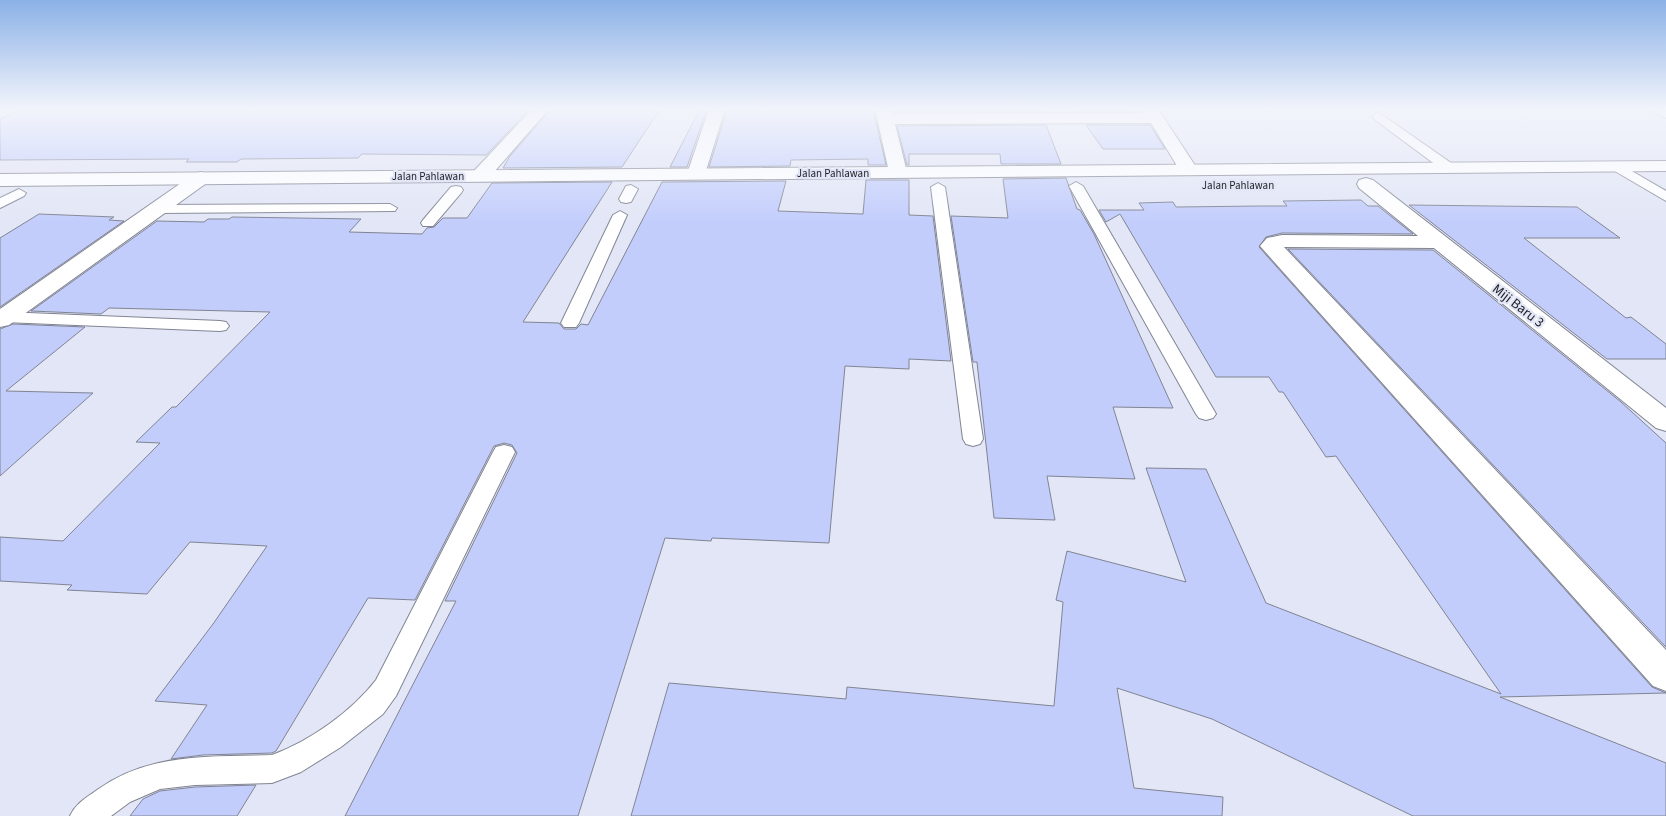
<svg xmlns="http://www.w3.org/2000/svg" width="1666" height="816" font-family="'Source Sans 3',sans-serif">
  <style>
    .green { fill: #b2b892 }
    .building { fill: #c2cdfc; stroke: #808492 }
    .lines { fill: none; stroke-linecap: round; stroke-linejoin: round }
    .lane-casing { stroke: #818593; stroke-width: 2 }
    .street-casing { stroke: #818593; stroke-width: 2 }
    .secondary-casing { stroke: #818593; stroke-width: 2 }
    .lane { fill: #fff; fill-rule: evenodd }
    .street { fill: #fff; fill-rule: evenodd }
    .secondary { fill: #fff; fill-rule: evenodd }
    .labels { text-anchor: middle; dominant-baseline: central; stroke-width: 4.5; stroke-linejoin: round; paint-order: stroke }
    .far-street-label { font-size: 11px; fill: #1f2026; stroke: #e2e6f6 }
    .street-label { font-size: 14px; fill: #1f2026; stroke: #e2e6f6 }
  </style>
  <rect width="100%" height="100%" fill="#e2e6f6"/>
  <polygon class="green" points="1246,109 1634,109 1638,110"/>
  <g class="building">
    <polygon points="22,109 530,109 486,155 362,154 358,158 241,159 237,162 186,162 189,159 0,160 0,119"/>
    <polygon points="551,109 660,109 622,167 503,168 510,156"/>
    <polygon points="700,109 707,109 687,167 670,167"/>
    <polygon points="893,109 1040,109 1041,112 894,112"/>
    <polygon points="1075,109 1127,109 1129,111 1077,111"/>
    <polygon points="727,110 873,109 886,165 868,165 868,159 791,160 790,166 709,167"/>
    <polygon points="1046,125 1061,164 1001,164 1000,154 909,154 909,165 907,165 897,126"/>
    <polygon points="1086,125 1150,125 1165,149 1103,149"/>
    <polygon points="1066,178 1077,209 1080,210 1094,234 1173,408 1113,407 1135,479 1047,476 1055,520 994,518 977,362 973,362 951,216 1008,218 1003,179"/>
    <polygon points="866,180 909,180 909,215 933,216 951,361 909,359 909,369 845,366 829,543 712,538 711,541 665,538 578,816 345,816 456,601 445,601 517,453 512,445 504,443 494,446 415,600 368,598 276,751 272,753 203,755 171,759 207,705 155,701 213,624 267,546 190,542 147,594 67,590 72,585 0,581 0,537 63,541 160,443 136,442 172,407 176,407 270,312 109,308 101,314 31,311 157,221 204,222 208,219 229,219 232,217 361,219 349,232 422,234 427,228 434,227 443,218 467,218 492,183 612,182 523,322 559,323 564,329 576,329 581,324 588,325 662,182 786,181 778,211 863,214"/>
    <polygon points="1361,200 1368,206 1378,206 1413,234 1282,233 1266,237 1259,247 1652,687 1666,693 1500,697 1666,763 1666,816 1413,816 1212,719 1117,688 1134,788 1223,797 1222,816 631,816 669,683 846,699 847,687 1054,706 1063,602 1056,600 1067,551 1186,582 1146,468 1206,469 1266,603 1501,694 1336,456 1326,457 1283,392 1279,392 1269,377 1216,377 1120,214 1106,222 1099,210 1144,210 1139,203 1173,202 1176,207 1259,206 1287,206 1283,201"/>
    <polygon points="1409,205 1577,207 1620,238 1524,238 1626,318 1631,317 1666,344 1666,359 1607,359"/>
    <polygon points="39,214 114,217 109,220 124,221 0,307 0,238"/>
    <polygon points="1288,249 1433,250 1621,402 1666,443 1666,647"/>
    <polygon points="13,324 85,327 6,391 93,393 0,476 0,329"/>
    <polygon points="256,785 237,816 130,816 143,799 160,791 195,787"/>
  </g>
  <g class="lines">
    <g class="lane-casing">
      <g id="lane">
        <polygon points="1378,112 1454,165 1456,168 1454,171 1444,171 1374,119 1372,116"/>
        <polygon points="1618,163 1666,191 1666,201 1613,170 1611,167"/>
        <polygon points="1076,182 1083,186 1216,414 1213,418 1206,420 1199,418 1196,414 1069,186"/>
        <polygon points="938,183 945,187 983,439 980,444 973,446 966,444 963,439 931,187"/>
        <polygon points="631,185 638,189 631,202 626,203 621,202 619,199 626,186"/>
        <polygon points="456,186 461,187 463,190 461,193 433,226 423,226 421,223 423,220 451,187"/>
        <polygon points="19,189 26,193 24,196 0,208 0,198"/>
        <polygon points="390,204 397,208 395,211 158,213 151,209 158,205"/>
        <polygon points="620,211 627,215 579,323 576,327 564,327 561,323 613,215"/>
        <polygon points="4,312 220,321 226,322 229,326 226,330 220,331 4,322 0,321 0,313"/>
        <path d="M504 445 512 447 515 452 396 696 383 714 341 747 301 772 272 783 195 785 160 789 130 802 111 816H70C76 803 86 798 97 790 150 752 210 757 272 755 310 741 351 712 376 680L493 452 496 447Z"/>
      </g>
    </g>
    <g class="street-casing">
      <g id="street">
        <polygon points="532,109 549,109 487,180 473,180 471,176 473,172"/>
        <polygon points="709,109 725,109 705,174 703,178 689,178 687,174"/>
        <polygon points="875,109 891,109 892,114 1144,113 1142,109 1158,109 1198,170 1196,174 1182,174 1151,123 895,124 907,172 905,176 891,176 889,172"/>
        <polygon points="1650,109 1666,109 1666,118 1652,112"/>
        <polygon points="201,172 208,174 210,178 208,182 9,325 0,327 0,309 194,174"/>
        <polygon points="1366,178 1373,180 1666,408 1666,431 1656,428 1434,248 1284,247 1666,650 1666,691 1653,686 1260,246 1267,238 1282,235 1418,236 1359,188 1357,184 1359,180"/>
      </g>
    </g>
    <g class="secondary-casing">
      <polygon id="secondary" points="1666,161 1666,171 0,186 0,174"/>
    </g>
    <use href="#lane" class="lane"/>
    <use href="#street" class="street"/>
    <use href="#secondary" class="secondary"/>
  </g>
  <linearGradient id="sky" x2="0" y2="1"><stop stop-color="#8bb1e7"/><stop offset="0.49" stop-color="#f2f4fb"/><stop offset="1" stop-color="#f2f4fb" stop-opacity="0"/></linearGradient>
  <rect width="1666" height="223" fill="url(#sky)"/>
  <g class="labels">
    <g class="far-street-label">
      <text x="833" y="173">Jalan Pahlawan</text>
      <text x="428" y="176">Jalan Pahlawan</text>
      <text x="1238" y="185">Jalan Pahlawan</text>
    </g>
    <g class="street-label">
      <text transform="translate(1518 306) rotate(38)">Miji Baru 3</text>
    </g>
  </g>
</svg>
